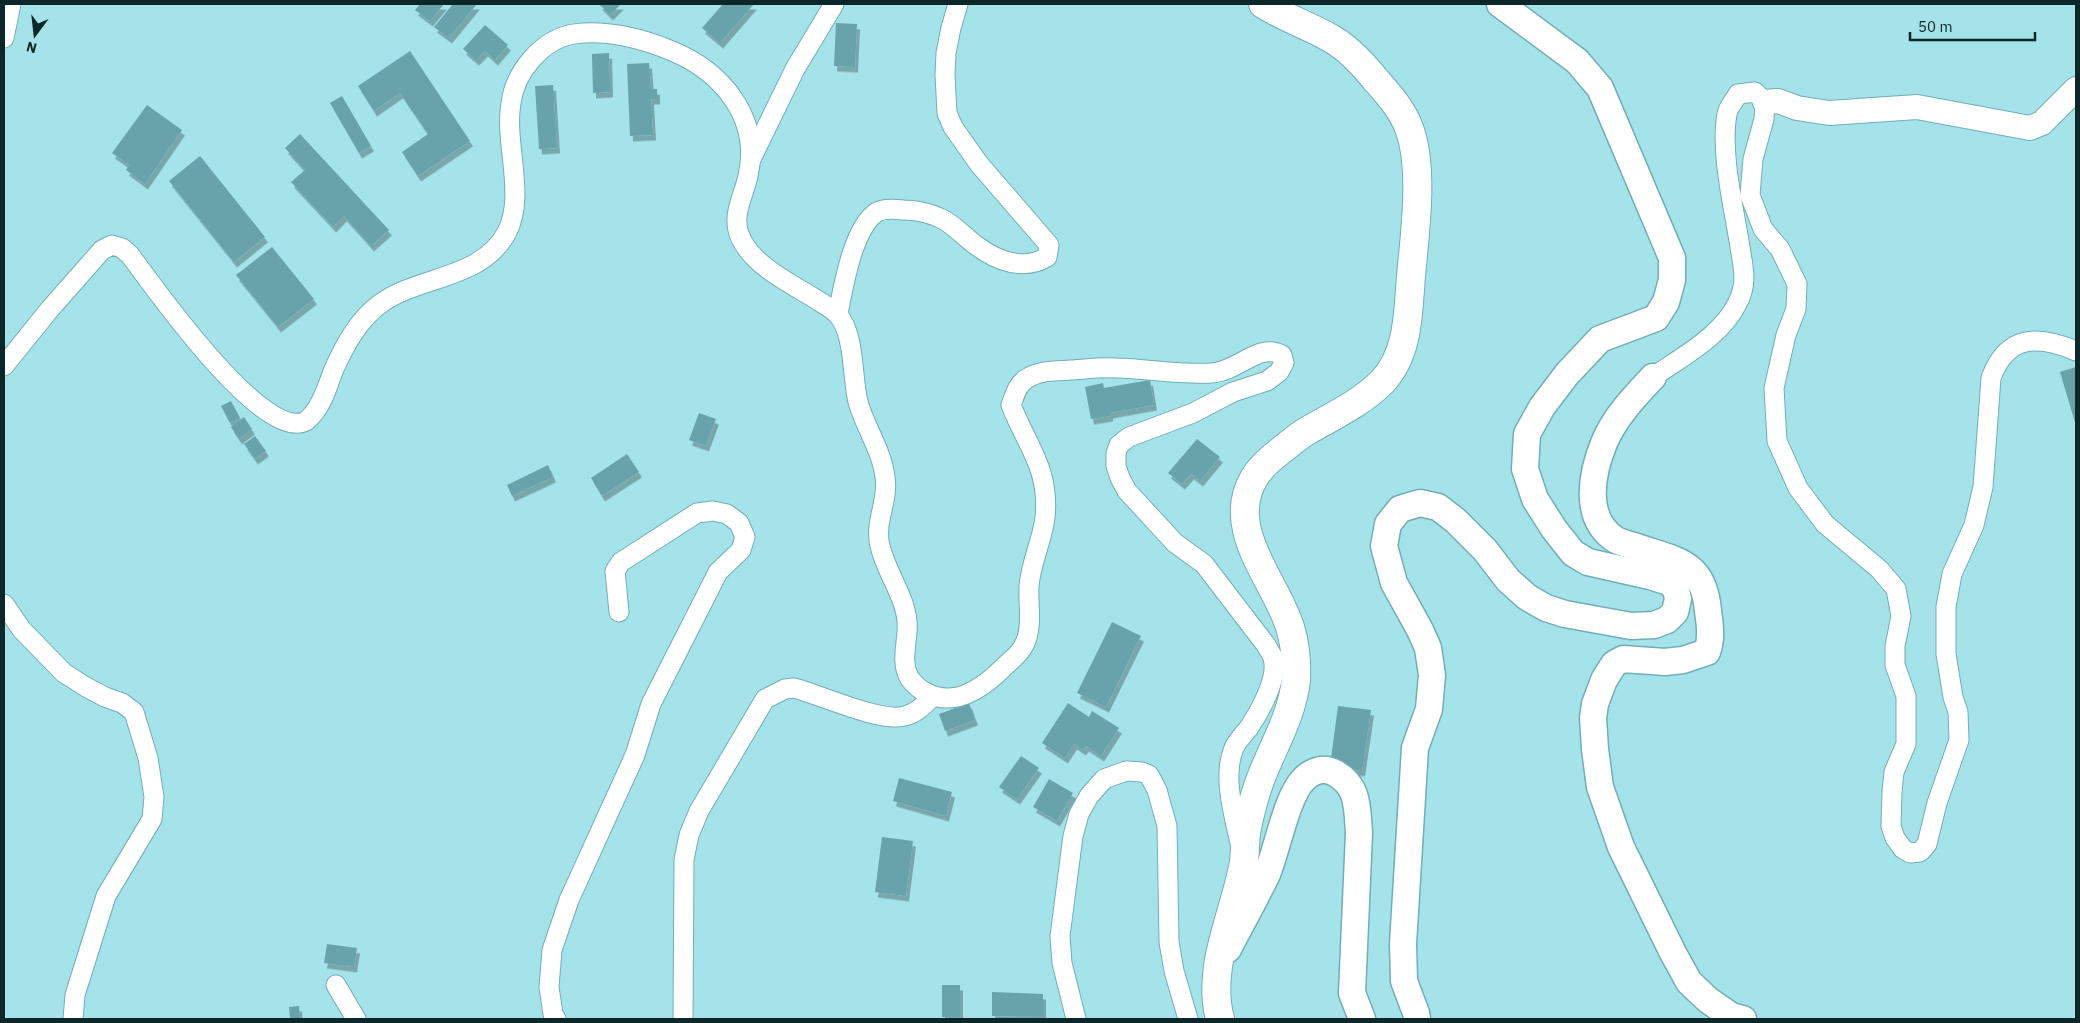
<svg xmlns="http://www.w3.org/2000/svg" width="2080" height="1023" font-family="'IBM Plex Sans',sans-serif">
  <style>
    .building { fill: #67a3ab; filter: url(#shadow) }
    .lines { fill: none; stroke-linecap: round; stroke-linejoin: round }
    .minor-casing { stroke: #71aeb5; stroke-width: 21 }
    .tertiary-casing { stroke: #71aeb5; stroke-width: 26 }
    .secondary-casing { stroke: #71aeb5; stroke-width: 29 }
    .trunk-casing { stroke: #71aeb5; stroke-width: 30 }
    .minor { stroke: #fff; stroke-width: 19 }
    .tertiary { stroke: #fff; stroke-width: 24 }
    .secondary { stroke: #fff; stroke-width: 26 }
    .trunk { stroke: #fff; stroke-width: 28 }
  </style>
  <defs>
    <filter id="shadow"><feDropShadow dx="3" dy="5.5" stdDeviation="0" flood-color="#0004"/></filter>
  </defs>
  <rect width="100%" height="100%" fill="#a5e3eb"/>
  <g class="building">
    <polygon points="420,4 444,4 430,21 415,10"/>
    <polygon points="453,4 477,4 449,38 434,27"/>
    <polygon points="599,4 621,4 610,15"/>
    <polygon points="723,4 754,4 720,43 702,28"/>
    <polygon points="836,23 857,24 855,67 834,66"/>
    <polygon points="485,25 508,45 495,60 485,51 476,60 463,49"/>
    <polygon points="410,51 470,141 418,176 402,152 428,134 400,93 374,111 358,86"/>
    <polygon points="609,53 610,92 593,93 592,54"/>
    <polygon points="649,63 651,89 657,89 657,99 651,99 653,135 630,136 627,64"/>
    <polygon points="553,85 557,148 539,149 535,86"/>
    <polygon points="342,96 371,146 359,153 330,103"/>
    <polygon points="147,105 182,130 145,184 126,170 129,165 112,153"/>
    <polygon points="300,134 389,230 371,246 344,216 333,227 291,182 305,170 285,148"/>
    <polygon points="200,156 265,237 234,262 169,181"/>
    <polygon points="272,247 314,299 278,327 236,275"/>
    <polygon points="2076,367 2076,426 2060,372"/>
    <polygon points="1150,380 1154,405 1110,413 1110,416 1091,419 1085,387 1103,383 1104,388"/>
    <polygon points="231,401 240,418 230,423 221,406"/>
    <polygon points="699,413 716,419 706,446 689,440"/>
    <polygon points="244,417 252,429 239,439 231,427"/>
    <polygon points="255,436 266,451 255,459 244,444"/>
    <polygon points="1197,439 1220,457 1200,481 1191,474 1182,484 1168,473"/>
    <polygon points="627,454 639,472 602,496 591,478"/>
    <polygon points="548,465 553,477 512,496 507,485"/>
    <polygon points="1112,622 1141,636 1106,707 1077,693"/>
    <polygon points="969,703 975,720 945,731 939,714"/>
    <polygon points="1068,703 1089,717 1092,711 1119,728 1101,756 1086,746 1083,750 1074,744 1065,758 1042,743"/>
    <polygon points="1338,706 1371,710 1362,771 1330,766"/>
    <polygon points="1021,756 1039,768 1017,799 999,787"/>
    <polygon points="899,778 952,792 946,816 893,801"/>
    <polygon points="1049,779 1073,793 1057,821 1033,807"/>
    <polygon points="882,837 913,841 906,896 875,892"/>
    <polygon points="327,944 357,948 354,967 324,963"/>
    <rect x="942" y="985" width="18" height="32"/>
    <polygon points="992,992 1043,994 1043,1017 992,1016"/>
    <polygon points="299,1006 300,1019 290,1019 289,1007"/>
  </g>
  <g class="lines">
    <g class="minor-casing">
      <g id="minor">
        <polyline points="4,38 11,4"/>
        <polyline points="751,159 795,69 834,4"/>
        <path d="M838 314C843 288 853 227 877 212 884 208 895 209 903 210 915 210 929 213 940 218 954 224 964 237 977 246 997 261 1024 271 1047 257L1049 245 979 164 953 127 947 113 945 75 946 53 951 28 958 4"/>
        <path d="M4 366 50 309 102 250 112 245 122 248 130 255C153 286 264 444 306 421 309 419 311 416 313 414 324 401 328 384 334 369 345 345 358 320 380 304 419 275 482 280 507 232 526 195 504 143 511 103 515 72 542 39 574 34 606 29 644 39 672 51 723 72 761 119 748 176 744 195 732 214 739 234 750 264 788 282 814 298 821 303 832 308 838 315 855 334 852 378 858 402 865 427 882 451 885 477 889 501 874 521 880 546 886 572 905 596 907 621 909 640 899 661 910 679 914 684 921 690 925 692 955 709 984 687 1004 667 1011 660 1020 654 1024 645 1033 629 1028 604 1029 586 1031 562 1042 541 1045 518 1050 469 1027 446 1011 405 1015 395 1017 385 1026 379 1039 370 1056 371 1071 370 1086 369 1102 367 1117 368 1149 369 1180 375 1212 373 1239 371 1259 342 1282 355L1284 363 1279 372 1267 381 1233 392 1193 413 1129 437 1119 445 1116 453V466L1120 478 1127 491 1175 543 1204 564 1266 645C1268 649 1272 654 1273 658 1279 678 1259 713 1248 729 1243 735 1237 741 1234 748 1222 776 1234 815 1240 843"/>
        <path d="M1653 377C1683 356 1722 336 1738 302 1748 282 1743 267 1740 247 1734 208 1720 153 1727 114 1728 107 1735 100 1738 94L1755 92 1765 102 1764 119 1753 159 1750 195 1763 229 1780 249 1797 284 1796 309 1786 335 1774 388 1777 441 1798 488 1825 524 1879 569 1896 589 1901 616 1895 646V665L1906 696V744L1894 772 1892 792 1891 826 1895 838 1903 849 1910 853 1920 852 1927 844 1937 803 1959 740 1958 712 1953 697 1946 654V607L1952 574 1974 525 1983 487 1991 378C2007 334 2039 335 2076 351"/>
        <polyline points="4,604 22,630 64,673 86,687 105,697 122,703 134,712 148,758 154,797 152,819 106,896 75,995 73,1019"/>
        <polyline points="336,985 356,1019"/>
        <polyline points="556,1019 553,1014 549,987 552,950 569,900 635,755 651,704 718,572 741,550 745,537 739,523 727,514 713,511 697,513 621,562 615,571 619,612"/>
        <path d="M683 1019 684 860 689 835 699 811 765 699 785 689 794 688C821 695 881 723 905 716 917 713 924 705 933 696"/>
        <polyline points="1076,1019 1062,963 1060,936 1073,836 1079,814 1089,796 1104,779 1126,771 1142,772 1149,775 1157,790 1167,826 1169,942 1174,971 1188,1019"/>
      </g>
    </g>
    <g class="tertiary-casing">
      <polyline id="tertiary" points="1765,102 1778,101 1797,108 1829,113 1917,107 2030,128 2042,123 2076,89"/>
    </g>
    <g class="secondary-casing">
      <g id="secondary">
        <path d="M1653 377C1635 396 1614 418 1604 443 1591 475 1583 519 1616 540 1622 543 1630 545 1637 547 1678 561 1704 562 1708 611 1710 625 1712 639 1707 652L1683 660 1665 662 1623 659 1614 664 1604 680 1595 704 1593 718 1595 749 1600 787 1621 847 1673 953 1689 982 1708 1000 1731 1016 1743 1019"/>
        <path d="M1228 949C1241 924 1255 899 1267 874 1277 850 1287 795 1304 779 1313 770 1324 767 1335 773 1359 786 1357 808 1359 833L1352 993 1362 1019"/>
        <polyline points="1417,1019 1416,1013 1404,981 1403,944 1415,748 1429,709 1432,675 1428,648 1420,630 1394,583 1384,546 1388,524 1400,509 1420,503 1438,507 1456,521 1485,550 1508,580 1527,597 1546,608 1565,614 1631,626 1654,625 1667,620 1675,612 1678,599 1676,589 1669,582 1650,576 1588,562 1573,553 1554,529 1535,499 1525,469 1527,434 1542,407 1567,374 1600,339 1656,318 1666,302 1672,280 1672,258 1600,88 1577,61 1500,4"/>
      </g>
    </g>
    <g class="trunk-casing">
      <path id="trunk" d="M1220 1019C1206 966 1235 914 1244 862 1245 852 1245 842 1246 833 1249 817 1253 801 1258 786 1270 751 1292 718 1296 680 1297 663 1295 644 1290 627 1275 580 1224 529 1254 478 1260 468 1270 459 1279 452 1288 445 1297 437 1307 431 1333 416 1361 403 1382 382 1409 354 1408 312 1411 276 1415 232 1424 168 1409 128 1402 109 1388 94 1375 79 1362 63 1349 49 1332 39 1310 26 1285 18 1263 4"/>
    </g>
    <use href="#minor" class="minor"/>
    <use href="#tertiary" class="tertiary"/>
    <use href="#secondary" class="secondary"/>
    <use href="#trunk" class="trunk"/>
  </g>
  <rect width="2080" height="1023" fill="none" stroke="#0d2629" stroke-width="10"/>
  <g transform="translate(35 35) rotate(195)" stroke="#a5e3eb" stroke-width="4" paint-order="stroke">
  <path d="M0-4L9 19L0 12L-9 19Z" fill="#0d2629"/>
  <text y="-8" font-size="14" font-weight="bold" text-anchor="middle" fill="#0d2629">N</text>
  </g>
  <path d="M1910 32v8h125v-8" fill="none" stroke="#0d2629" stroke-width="2.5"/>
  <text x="1918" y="32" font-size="15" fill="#0d2629" stroke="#a5e3eb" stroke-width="4" paint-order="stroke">50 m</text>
</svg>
